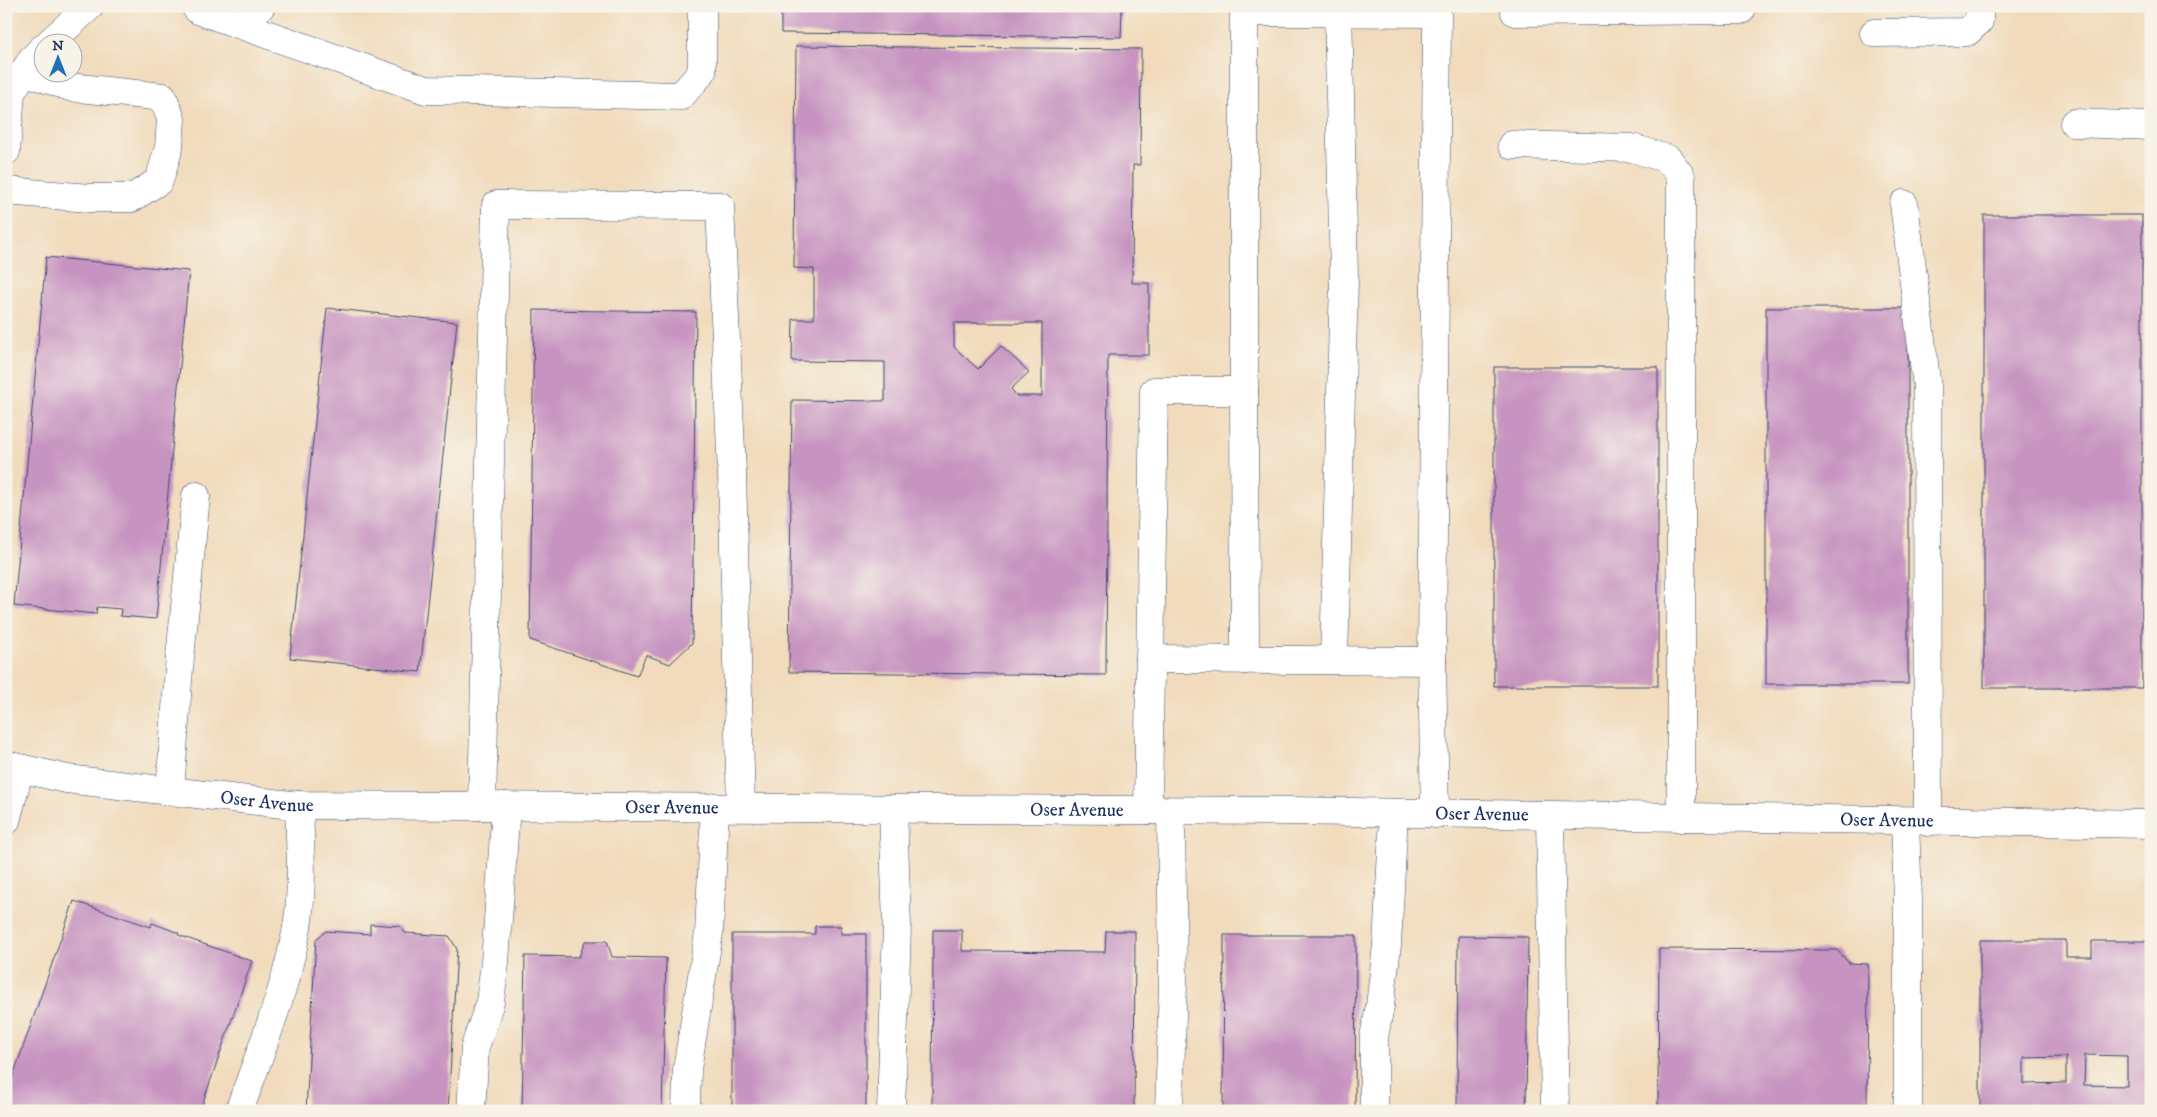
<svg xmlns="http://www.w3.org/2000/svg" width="2157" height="1117" font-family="'IM FELL DW Pica',serif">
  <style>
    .building { fill: #c794c1; fill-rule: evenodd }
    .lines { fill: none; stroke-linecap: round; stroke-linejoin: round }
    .minor-casing { stroke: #3b496c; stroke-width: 29 }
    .minor { stroke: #fff; stroke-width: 28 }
    .labels { text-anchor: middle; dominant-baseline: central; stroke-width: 4; stroke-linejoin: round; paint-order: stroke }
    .street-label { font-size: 19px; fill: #1b2f5e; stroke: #f7f3e8 }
  </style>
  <rect width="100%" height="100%" fill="#f7f3e8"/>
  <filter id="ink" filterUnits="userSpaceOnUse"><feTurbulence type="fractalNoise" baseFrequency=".02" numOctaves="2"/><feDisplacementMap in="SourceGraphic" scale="10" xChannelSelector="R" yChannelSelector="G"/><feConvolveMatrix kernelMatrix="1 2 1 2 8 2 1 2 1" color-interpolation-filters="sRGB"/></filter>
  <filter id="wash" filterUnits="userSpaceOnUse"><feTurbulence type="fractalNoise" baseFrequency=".0096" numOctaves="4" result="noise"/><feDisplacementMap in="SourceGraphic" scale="20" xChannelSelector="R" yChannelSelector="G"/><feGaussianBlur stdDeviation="1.12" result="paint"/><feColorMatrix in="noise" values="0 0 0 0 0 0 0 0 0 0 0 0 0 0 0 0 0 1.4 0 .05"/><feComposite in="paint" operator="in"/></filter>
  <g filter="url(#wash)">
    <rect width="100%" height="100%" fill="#f1dbbc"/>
    <g id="blocks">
      <g class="building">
        <polygon points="781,6 1122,6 1121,37 781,33"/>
        <path d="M796 46 1141 49 1140 165H1133L1132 283H1149V355H1108L1106 675 789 672 792 400 885 401V362L792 361 793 319H814V269L794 268ZM954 323H1042V396H1017L1011 389 1029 372 1001 346 978 369 954 347Z"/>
        <rect x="1984" y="215" width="158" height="473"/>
        <polygon points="46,257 189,271 156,619 120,616 121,609 97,607 96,614 14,606"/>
        <polygon points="327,308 457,322 420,672 290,658"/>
        <rect x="1766" y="308" width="142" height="376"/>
        <polygon points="534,310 696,312 692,643 670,664 646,655 637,676 530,640"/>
        <rect x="1494" y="367" width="164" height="319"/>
        <polygon points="74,901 151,927 152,923 179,933 178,935 252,961 200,1111 6,1111 6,1096"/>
        <polygon points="370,924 400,926 405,933 449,936 457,949 448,1111 306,1111 316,939 326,931 370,934"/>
        <polygon points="815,926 841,926 841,934 866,934 866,1111 732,1111 732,934 815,934"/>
        <polygon points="933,930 962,930 962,951 1105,952 1106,931 1135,931 1134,1111 932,1111"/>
        <polygon points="1224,935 1356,935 1355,1111 1223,1111"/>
        <polygon points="1458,936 1528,937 1526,1111 1457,1111"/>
        <path d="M1980 940H2066V957H2092V941H2151V1111H1980ZM2085 1055 2127 1056V1086L2084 1085ZM2066 1057V1083L2024 1084V1058Z"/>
        <polygon points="585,941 607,941 612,957 666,958 662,1111 522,1111 525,956 579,957"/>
        <polygon points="1659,949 1837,950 1849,963 1868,964 1867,1111 1658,1111"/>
      </g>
    </g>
  </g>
  <g filter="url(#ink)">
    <use href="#blocks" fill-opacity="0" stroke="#3b496c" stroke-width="1"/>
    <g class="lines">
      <g class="minor-casing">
        <g id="minor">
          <polyline points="195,6 198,10 426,90 681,96 702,72 702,6"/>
          <polyline points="1515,6 1515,12 1741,10 1741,6"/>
          <polyline points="242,25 261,6"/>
          <polyline points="1874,33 1967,32 1979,21 1979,6"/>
          <polyline points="50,42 90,6"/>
          <polyline points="2074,123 2151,126"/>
          <polyline points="1512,145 1632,148 1668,159 1681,176 1681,818"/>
          <polyline points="6,151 11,93 32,59 42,49"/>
          <polyline points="6,191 89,198 132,198 159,181 169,147 171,119 163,97 70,87 24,71"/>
          <polyline points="1904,204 1927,387 1928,822"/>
          <polyline points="1244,391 1245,660"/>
          <polyline points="1150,659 1432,661"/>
          <polyline points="1334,660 1344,279 1338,6"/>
          <path id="s1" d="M6 765 67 779 291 805 1289 811 2151 824"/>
          <polyline points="170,791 179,668 196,496"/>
          <polyline points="482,806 496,205 720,206 732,473 741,807"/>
          <polyline points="1148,810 1154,391 1244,391 1244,12 1437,13 1432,661 1435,814"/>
          <polyline points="1550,816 1555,1111"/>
          <polyline points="6,821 20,768"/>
          <polyline points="1905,822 1908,900 1908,1111"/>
          <path d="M239 1111C260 1053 284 994 296 933 304 891 300 847 299 805"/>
          <polyline points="471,1111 475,1047 490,1002 495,962 506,806"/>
          <polyline points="686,1111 687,1069 709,933 715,807"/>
          <polyline points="891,1111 897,926 893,809"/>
          <polyline points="1169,1111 1173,983 1171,811"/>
          <polyline points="1374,1111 1374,1037 1380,1006 1387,945 1394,813"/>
        </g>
      </g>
      <use href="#minor" class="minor"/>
    </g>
  </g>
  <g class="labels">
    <g class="street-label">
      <text stroke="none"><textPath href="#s1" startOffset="264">Oser Avenue</textPath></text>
      <text stroke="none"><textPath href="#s1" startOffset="669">Oser Avenue</textPath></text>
      <text stroke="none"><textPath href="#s1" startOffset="1074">Oser Avenue</textPath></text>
      <text stroke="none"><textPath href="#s1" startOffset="1479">Oser Avenue</textPath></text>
      <text stroke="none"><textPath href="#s1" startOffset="1884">Oser Avenue</textPath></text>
    </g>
  </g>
  <rect width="2157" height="1117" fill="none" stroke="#f7f3e8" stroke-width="25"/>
  <g transform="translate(58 58)"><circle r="24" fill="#f7f3e8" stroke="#9fa5b1"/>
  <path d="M0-4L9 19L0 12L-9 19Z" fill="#1f6fb2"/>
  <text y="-8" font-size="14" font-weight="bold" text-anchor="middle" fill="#1b2f5e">N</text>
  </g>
</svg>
